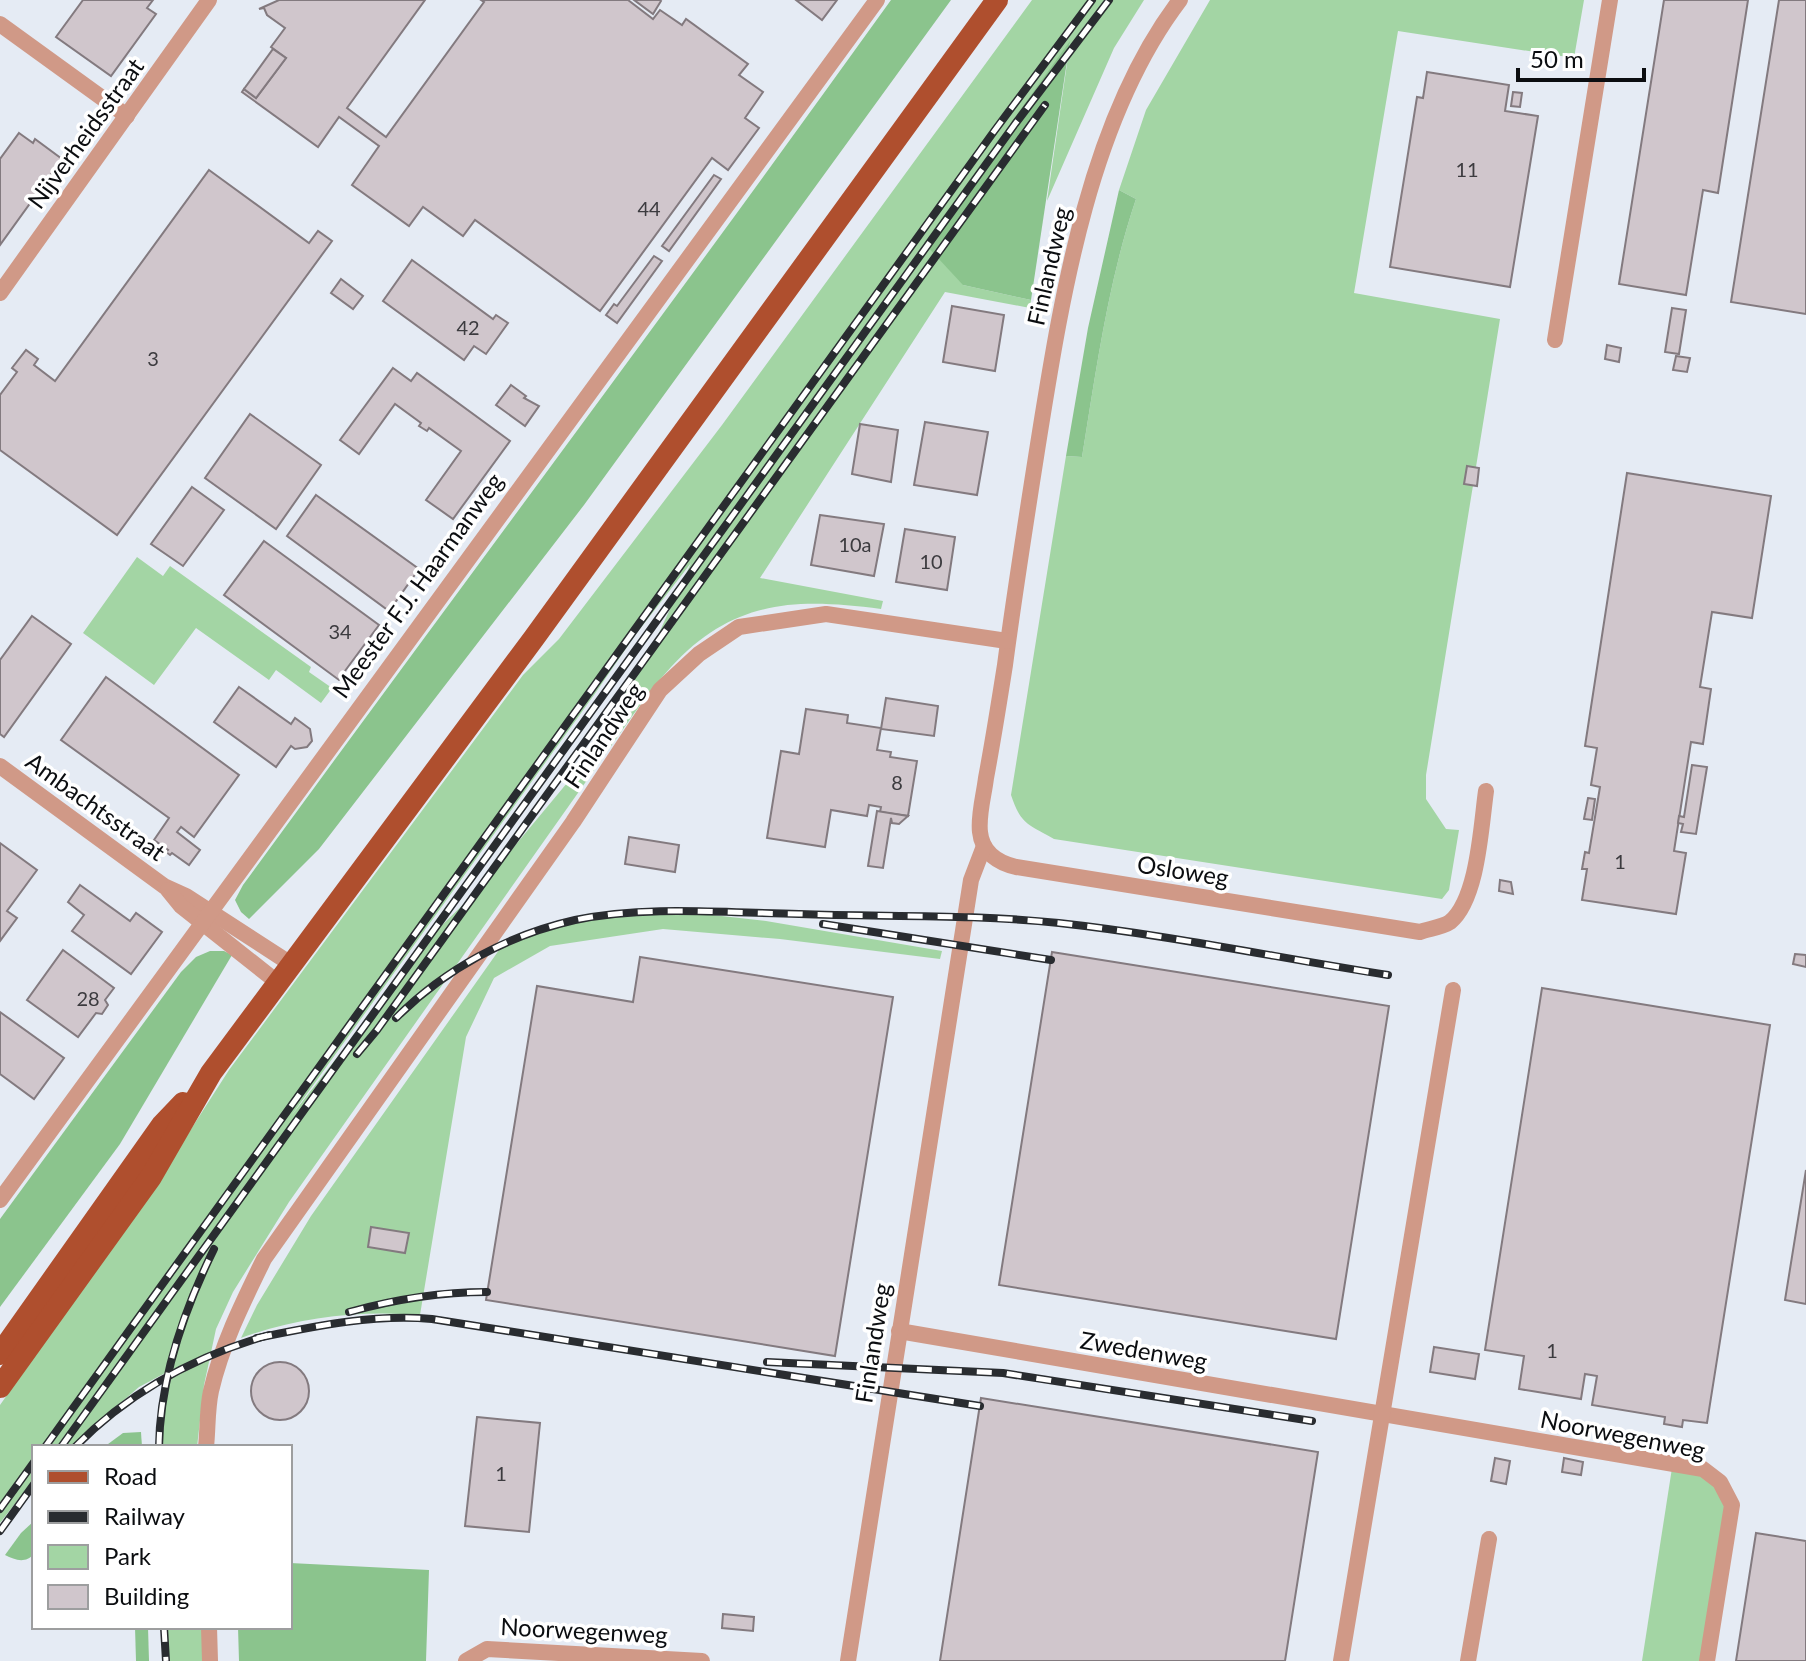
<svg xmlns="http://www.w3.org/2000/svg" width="1806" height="1661" font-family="Lato,sans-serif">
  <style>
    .green { fill: #a3d5a4; fill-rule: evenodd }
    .forest { fill: #8bc48d }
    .building { fill: #d0c6cc; stroke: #837a7f; stroke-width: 2 }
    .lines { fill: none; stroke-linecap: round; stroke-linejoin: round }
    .minor { stroke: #d09987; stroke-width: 16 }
    .major { stroke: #af4f2e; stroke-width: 22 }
    .rail-casing { stroke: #292c30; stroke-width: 8 }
    .rail { stroke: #fff; stroke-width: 5; stroke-dasharray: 15; stroke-linecap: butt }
    .labels { text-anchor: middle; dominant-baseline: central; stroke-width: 7; stroke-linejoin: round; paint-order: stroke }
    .number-label { font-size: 20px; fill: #3c3b3f }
    .street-label { font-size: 24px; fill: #0b0d10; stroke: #fff }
  </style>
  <rect width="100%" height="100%" fill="#e5ebf4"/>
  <g class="green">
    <path d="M1032 0H1144L1114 48 1047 201 1070 43 963 285 1031 300 1030 308 945 292 760 578 883 601 881 609C796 598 733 599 671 667 657 682 645 699 633 715L289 1202 233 1292 216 1329 204 1385 197 1447H159L162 1404 169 1371 139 1387 70 1447H34V1479L0 1523V1405L150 1193 229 1070 523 675 559 639 722 425ZM691 563 659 633 592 753 478 890 438 929 291 1116 594 695 636 634Z"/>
    <path d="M1210 0H1584L1574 58 1398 31 1354 293 1500 319 1426 775V799L1446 829 1459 830 1449 890 1442 899 1054 839C1028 824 1021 825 1011 795L1066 456 1082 457C1096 371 1108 282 1136 199L1119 190 1146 110Z"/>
    <polygon points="137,557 163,576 170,566 311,667 309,672 332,688 321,703 276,670 269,680 196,628 154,685 83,633"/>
    <path d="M668 910 766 921 942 951 940 959 780 939 663 929 550 946 494 978 466 1037 420 1315C359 1310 298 1317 241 1338L257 1305 311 1216 504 943C557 921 611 915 668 910Z"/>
    <path d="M1672 1468C1704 1472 1713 1475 1725 1506L1701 1661H1642Z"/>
    <polygon points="163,1627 202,1627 203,1661 165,1661"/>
  </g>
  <g class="forest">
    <path d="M891 0H951L584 505 319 849 249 919 241 912 235 900 243 885C459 589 678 297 891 0Z"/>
    <polygon points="1070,41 1031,300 963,285 924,243"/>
    <path d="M1119 190 1136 199C1108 282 1096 371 1082 457L1066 456 1088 328Z"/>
    <polygon points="210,951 224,951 232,955 120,1144 0,1307 0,1219 181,972 196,957"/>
    <polygon points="141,1432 142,1447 104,1447 123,1433"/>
    <path d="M34 1521V1554C25 1564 15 1560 5 1555L21 1533Z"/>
    <polygon points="290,1563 429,1570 426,1661 239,1661 238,1627 290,1627"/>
    <polygon points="135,1627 148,1627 149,1661 136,1661"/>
  </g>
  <g class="building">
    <polygon points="83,0 153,0 147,8 156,14 111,76 56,37"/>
    <polygon points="279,0 425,0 347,108 386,137 484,2 481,0 628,0 653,19 660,10 682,25 686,19 748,64 739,75 763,92 745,118 759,128 728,170 712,158 600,311 475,220 463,236 423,207 409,226 352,185 379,146 339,117 318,147 242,92 244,89 256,98 286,58 271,47 285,28 267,15 264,8 259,9"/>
    <polygon points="634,0 660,0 661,1 653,14"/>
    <polygon points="796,0 837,0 822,20"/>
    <polygon points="1664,0 1748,0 1718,193 1703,190 1686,295 1619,284"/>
    <polygon points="1779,0 1806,0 1806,314 1731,302"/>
    <polygon points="273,49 286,58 256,98 244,89"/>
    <polygon points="1427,72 1509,85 1505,111 1538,116 1510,287 1390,267 1417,97 1423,98"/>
    <polygon points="1513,92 1522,93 1520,107 1511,106"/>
    <polygon points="19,133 33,143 35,139 62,159 0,245 0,159"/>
    <polygon points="209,170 309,243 318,231 332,241 117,535 0,450 0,395 17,372 12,368 26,350 38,359 34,365 55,381"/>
    <polygon points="714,175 721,179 669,251 662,246"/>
    <polygon points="654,256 662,261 617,323 606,315 614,304 617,306"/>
    <polygon points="412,260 493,319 496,315 508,323 486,354 474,346 464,360 383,301"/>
    <polygon points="341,279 363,296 353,309 331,293"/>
    <polygon points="952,306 1004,315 995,371 943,362"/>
    <polygon points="1672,308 1686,310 1679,354 1665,352"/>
    <polygon points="1607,345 1621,348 1619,362 1605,359"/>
    <polygon points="1676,356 1690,358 1687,372 1673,370"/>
    <polygon points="393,368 411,381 417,373 510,441 453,519 426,500 461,451 429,428 427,431 419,426 421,423 395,404 359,454 340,440"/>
    <polygon points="511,385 526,396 524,398 539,406 525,426 496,405"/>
    <polygon points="250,414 321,465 276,529 205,478"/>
    <polygon points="925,422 988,432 977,495 914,485"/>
    <polygon points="860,424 898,430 891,482 852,474"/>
    <polygon points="1467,466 1479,468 1477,486 1464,484"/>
    <polygon points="1627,473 1771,496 1752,618 1712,612 1700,687 1711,689 1703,744 1691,742 1674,851 1686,853 1676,914 1582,900 1587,869 1582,869 1585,852 1589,853 1600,787 1591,785 1597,748 1585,746"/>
    <polygon points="192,487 224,510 183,566 151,544"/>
    <polygon points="316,495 419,569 389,611 287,536"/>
    <polygon points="820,515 884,524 874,576 811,565"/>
    <polygon points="905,529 955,537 947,590 896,582"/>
    <polygon points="264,541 379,625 345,671 346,678 339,680 224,595"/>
    <polygon points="32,616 71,644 4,737 0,734 0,660"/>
    <polygon points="106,677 239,775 194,837 181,827 177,832 200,850 189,865 172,853 170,855 166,852 168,850 154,840 169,818 61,740"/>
    <polygon points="239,687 291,724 295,718 310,729 312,741 307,747 295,749 291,746 276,767 214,722"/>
    <polygon points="886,698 938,706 934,736 881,729"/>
    <polygon points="806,709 848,715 847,723 881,728 877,750 891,752 890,757 917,761 908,816 880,812 881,807 869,805 867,816 831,810 825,847 767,838 781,751 799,754"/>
    <polygon points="1692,765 1707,767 1696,834 1681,832 1683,824 1678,823 1679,816 1684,817"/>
    <polygon points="1588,798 1595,799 1592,820 1584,819"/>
    <polygon points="877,811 908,816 899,824 892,823 891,818 883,868 868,866"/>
    <polygon points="629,837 679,845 675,872 625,864"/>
    <polygon points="0,843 37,870 7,911 17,918 0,941"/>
    <polygon points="1500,880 1511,882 1513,894 1499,891"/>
    <polygon points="80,885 130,921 136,913 162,932 131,974 72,931 84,915 68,902"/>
    <polygon points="63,950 114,988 105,1000 108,1005 102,1014 96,1013 78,1037 27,1000"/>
    <polygon points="1052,952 1389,1006 1336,1339 999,1285"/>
    <polygon points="1795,954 1806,955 1806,967 1793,964"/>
    <polygon points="640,957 893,997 835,1356 486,1300 537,986 633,1002"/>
    <polygon points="1542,988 1770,1025 1707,1423 1683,1420 1682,1427 1664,1424 1665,1417 1592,1405 1597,1376 1585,1374 1581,1399 1519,1389 1524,1356 1485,1350"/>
    <polygon points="0,1012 64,1058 34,1099 0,1074"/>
    <polygon points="1806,1170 1806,1304 1785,1300"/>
    <polygon points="371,1227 409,1233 405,1253 368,1247"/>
    <polygon points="1434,1347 1479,1354 1475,1379 1430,1372"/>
    <circle cx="280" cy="1391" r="29"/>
    <polygon points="981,1398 1318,1452 1285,1661 940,1661"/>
    <polygon points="477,1417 540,1423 529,1532 465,1526"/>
    <polygon points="1495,1458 1510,1461 1506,1484 1491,1481"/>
    <polygon points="1564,1458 1583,1462 1581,1475 1562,1472"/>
    <polygon points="1756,1533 1806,1541 1806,1661 1736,1661"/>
    <polygon points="723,1614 754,1617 753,1631 722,1628"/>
  </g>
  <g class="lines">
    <g class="minor">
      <path d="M1180 0C1090 118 1062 295 1039 438 1027 514 1015 589 1005 665 999 703 993 741 986 778 984 795 978 815 980 832 982 853 999 863 1016 867L1420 932C1428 929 1443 927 1450 922 1478 899 1481 826 1486 791"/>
      <polyline points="0,24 127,116"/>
      <polyline points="0,293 209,0"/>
      <polyline points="1555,340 1610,0"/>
      <polyline points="0,766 164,886 186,896 291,964"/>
      <polyline points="168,890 181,906 277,982"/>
      <polyline points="0,1200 877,0"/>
      <polyline points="899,1331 1703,1469 1720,1482 1732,1505 1707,1661"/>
      <path d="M206 1447C208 1429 207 1409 211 1391 222 1344 243 1302 264 1259L573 822 660 690 699 654 739 627 826 614 1007 641"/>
      <polyline points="209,1627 210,1661"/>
      <polyline points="466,1661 487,1649 702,1661"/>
      <polyline points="848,1661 971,880 984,846"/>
      <polyline points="1341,1661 1453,990"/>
      <polyline points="1468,1661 1489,1539"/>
    </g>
    <g class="major">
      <polyline points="0,1354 162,1125 183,1103"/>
      <polyline points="0,1387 151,1177 211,1073 534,638 997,0"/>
    </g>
    <g class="rail-casing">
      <g id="rail">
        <polyline points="823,924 1051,960"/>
        <path d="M396 1018C445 969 508 935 575 920 647 905 725 913 799 914 885 917 973 914 1059 923 1169 935 1279 958 1388 975"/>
        <polyline points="357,1054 377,1030 1045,105"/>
        <path d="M349 1312C396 1299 439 1292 487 1292"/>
        <path d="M257 1338C316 1326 372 1314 432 1319L980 1406"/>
        <polyline points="767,1362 1003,1373 1312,1421"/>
        <polyline points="45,1447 995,130 1092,0"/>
        <polyline points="61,1447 1015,124 1109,0"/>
        <path d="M75 1447C128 1393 195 1356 269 1335"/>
        <path d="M159 1447C160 1377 184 1310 214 1249"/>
        <polyline points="0,1509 34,1462"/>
        <polyline points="0,1531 34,1484"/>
        <polyline points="164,1627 166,1661"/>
      </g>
    </g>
    <use href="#rail" class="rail"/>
  </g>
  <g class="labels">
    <g class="number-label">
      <text x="1467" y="169">11</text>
      <text x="649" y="208">44</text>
      <text x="468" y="327">42</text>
      <text x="153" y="358">3</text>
      <text x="855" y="544">10a</text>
      <text x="931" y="561">10</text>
      <text x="340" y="631">34</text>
      <text x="897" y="782">8</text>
      <text x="1620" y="861">1</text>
      <text x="88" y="998">28</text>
      <text x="1552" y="1350">1</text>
      <text x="501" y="1473">1</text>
    </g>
    <g class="street-label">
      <text transform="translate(85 133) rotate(-54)">Nijverheidsstraat</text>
      <text transform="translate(1048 266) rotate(-77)">Finlandweg</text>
      <text transform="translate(417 585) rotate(-54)">Meester F.J. Haarmanweg</text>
      <text transform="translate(603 735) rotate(-56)">Finlandweg</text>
      <text transform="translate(96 806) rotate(36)">Ambachtsstraat</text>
      <text transform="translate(1183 870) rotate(9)">Osloweg</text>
      <text transform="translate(872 1343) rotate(-81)">Finlandweg</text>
      <text transform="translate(1144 1350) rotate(10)">Zwedenweg</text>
      <text transform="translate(1623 1434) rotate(11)">Noorwegenweg</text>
      <text transform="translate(584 1630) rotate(3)">Noorwegenweg</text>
    </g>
  </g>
  <rect x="32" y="1445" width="260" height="184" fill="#ffffff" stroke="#9d9e9f" stroke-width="2"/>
  <rect x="48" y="1471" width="40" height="12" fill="#af4f2e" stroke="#9d9e9f" stroke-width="2"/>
  <text x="104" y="1485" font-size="24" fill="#0b0d10">Road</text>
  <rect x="48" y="1511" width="40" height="12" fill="#292c30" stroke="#9d9e9f" stroke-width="2"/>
  <text x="104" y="1525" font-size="24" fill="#0b0d10">Railway</text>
  <rect x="48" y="1545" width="40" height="24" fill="#a3d5a4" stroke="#9d9e9f" stroke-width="2"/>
  <text x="104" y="1565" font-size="24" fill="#0b0d10">Park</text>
  <rect x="48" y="1585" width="40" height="24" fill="#d0c6cc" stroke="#9d9e9f" stroke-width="2"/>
  <text x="104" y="1605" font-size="24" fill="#0b0d10">Building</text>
  <path d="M1518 68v12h126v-12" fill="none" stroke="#0b0d10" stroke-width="4"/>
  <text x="1530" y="68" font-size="24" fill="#0b0d10" stroke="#ffffff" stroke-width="6" paint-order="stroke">50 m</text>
</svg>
